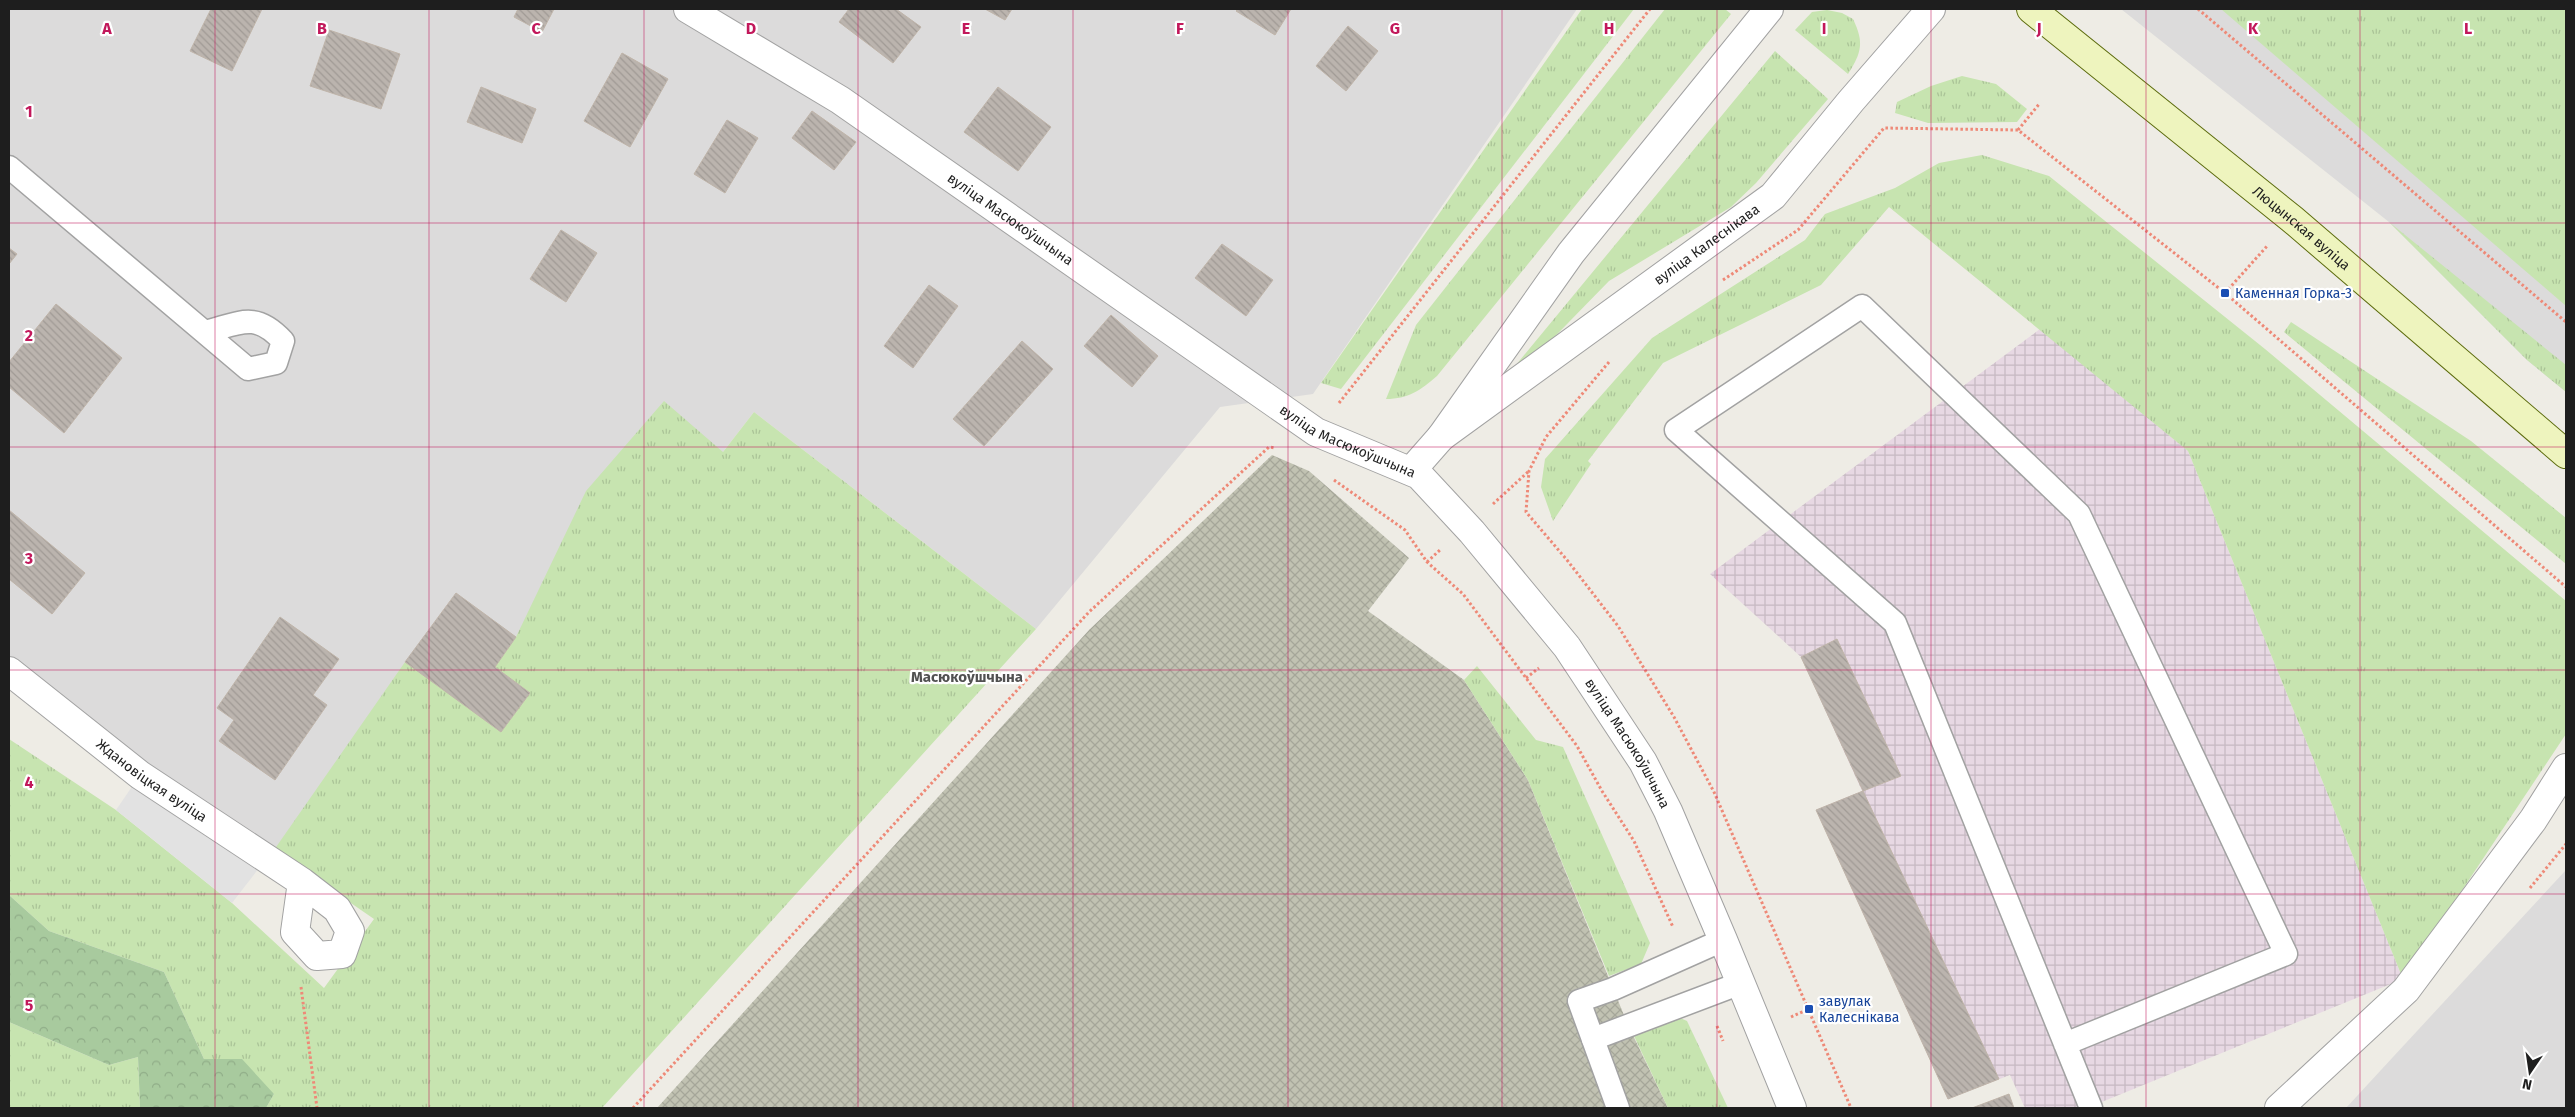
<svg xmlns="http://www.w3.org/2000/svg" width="2575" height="1117" font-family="'Fira Sans',sans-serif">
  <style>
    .residential { fill: #dcdbdb }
    .industrial { fill: url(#industrial-grid) }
    .construction { fill: url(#construction-cross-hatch) }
    .grass { fill: url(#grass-tufts) }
    .forest { fill: url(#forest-crowns) }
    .parking { fill: #e2e2e2 }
    .building { fill: url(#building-back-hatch); stroke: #bfb4a9 }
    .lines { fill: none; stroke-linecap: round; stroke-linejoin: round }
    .service-casing { stroke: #a2a2a2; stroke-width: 25 }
    .minor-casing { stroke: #a2a2a2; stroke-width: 30 }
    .tertiary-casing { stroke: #a2a2a2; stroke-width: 30 }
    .secondary-casing { stroke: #5d6c0e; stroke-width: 30 }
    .path { stroke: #ee8977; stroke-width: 3; stroke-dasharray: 2.5 2.5; stroke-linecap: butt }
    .service { stroke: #fff; stroke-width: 22 }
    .minor { stroke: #fff; stroke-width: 28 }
    .tertiary { stroke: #fff; stroke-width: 28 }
    .secondary { stroke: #eef4be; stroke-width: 28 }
    .grid { fill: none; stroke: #c2185b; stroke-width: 1; stroke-opacity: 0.55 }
    .transit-dot { fill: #1a4fb4; stroke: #fff; stroke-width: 2 }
    .labels { text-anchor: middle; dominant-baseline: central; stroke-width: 4.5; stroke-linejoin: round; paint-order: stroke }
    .street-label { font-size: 14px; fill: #1e1e1e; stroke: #fff }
    .transit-label { font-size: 14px; fill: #164399; stroke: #fff; text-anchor: start }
    .neighbourhood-label { font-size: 15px; font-weight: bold; fill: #515151; stroke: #fff }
    .grid-label { font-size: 16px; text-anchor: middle; font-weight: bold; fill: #c2185b; stroke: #fff; stroke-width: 4.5; stroke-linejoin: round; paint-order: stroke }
  </style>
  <defs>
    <pattern id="industrial-grid" width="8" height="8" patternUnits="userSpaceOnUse" patternTransform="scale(1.25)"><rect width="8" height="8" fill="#e7d8e3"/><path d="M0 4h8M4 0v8" fill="none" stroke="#c6b9c2"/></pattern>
    <pattern id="construction-cross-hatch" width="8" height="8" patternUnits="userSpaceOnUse" patternTransform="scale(1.25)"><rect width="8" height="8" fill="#c1c2b2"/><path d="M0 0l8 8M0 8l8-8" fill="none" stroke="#a5a699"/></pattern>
    <pattern id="grass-tufts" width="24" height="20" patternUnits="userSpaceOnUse" patternTransform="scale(1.25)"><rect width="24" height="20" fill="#c7e4b0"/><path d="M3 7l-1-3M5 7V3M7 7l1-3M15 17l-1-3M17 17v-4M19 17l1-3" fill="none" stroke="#aac397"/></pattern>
    <pattern id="forest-crowns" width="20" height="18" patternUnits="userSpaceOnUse" patternTransform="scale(1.25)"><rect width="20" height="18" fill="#a8ca9e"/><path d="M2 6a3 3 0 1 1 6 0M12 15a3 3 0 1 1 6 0" fill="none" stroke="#90ad88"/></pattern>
    <pattern id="building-back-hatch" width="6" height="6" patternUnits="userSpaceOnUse" patternTransform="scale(1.25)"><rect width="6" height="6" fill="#bbb4ae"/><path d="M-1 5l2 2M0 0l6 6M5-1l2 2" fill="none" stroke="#a09a95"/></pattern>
  </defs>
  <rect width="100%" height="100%" fill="#eeece5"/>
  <g class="residential">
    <polygon points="9,9 1577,9 1313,394 1220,407 1036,629 754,412 723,452 516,637 495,667 530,693 501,732 274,850 266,859 9,658"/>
    <polygon points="2121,9 2566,9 2566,392 2527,360 2389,222"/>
    <polygon points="2566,870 2566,1108 2346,1108 2381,1070"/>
  </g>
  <polygon class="industrial" points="2040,329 2188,451 2403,979 2087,1108 2025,1108 2010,1075 1948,1099 1816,810 1862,791 1801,657 1710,574"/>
  <polygon class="construction" points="1272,455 1309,471 1409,558 1368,611 1464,680 1528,780 1628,1025 1668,1108 657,1108 1089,630"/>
  <g class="grass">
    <polygon points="1582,9 1634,9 1341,389 1321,383"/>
    <path d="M1665 9H1725L1731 14 1437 376C1421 390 1408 399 1386 399L1416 325Z"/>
    <polygon points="2221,9 2566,9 2566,306"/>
    <path d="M1827 10 1842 13 1853 19C1864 42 1862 52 1848 74L1795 30 1812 12Z"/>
    <polygon points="1775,51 1828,99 1756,183 1731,207 1609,281 1528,364 1511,371"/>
    <polygon points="1962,76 1996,84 2027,109 2017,122 1928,123 1895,113 1897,102 1931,86"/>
    <polygon points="1982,155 2049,176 2265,349 2566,601 2566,734 2403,979 2188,451 1889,207 1821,285 1663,363 1588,461 1591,464 1553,521 1541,487 1545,459 1652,338 1805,240 1825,214 1895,188 1939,163"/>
    <polygon points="2389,222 2566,365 2566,392 2527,360"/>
    <polygon points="2291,322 2471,441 2566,518 2566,564 2284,332"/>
    <polygon points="664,401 723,452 754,412 1036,629 602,1108 266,1108 274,1094 204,1059 164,972 49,931 9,895 9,739 116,810 232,903 324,988 374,919 274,850 405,662 501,732 530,693 495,667 516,637 586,491"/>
    <polygon points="1477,666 1536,740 1563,747 1650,943 1641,964 1609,976 1528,780 1464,680"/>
    <polygon points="1678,1017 1687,1021 1728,1108 1668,1108 1634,1036"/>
    <polygon points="9,1022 109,1065 138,1057 140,1108 9,1108"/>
  </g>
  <polygon class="forest" points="9,895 49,931 164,972 204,1059 242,1059 274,1094 266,1108 140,1108 138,1057 109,1065 9,1022"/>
  <polygon class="parking" points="140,775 266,859 232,903 116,810"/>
  <g class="building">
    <polygon points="211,9 262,9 232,71 190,51"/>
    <polygon points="518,9 554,9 542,32 514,17"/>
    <polygon points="849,9 896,9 921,27 893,63 839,22"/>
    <polygon points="985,9 1012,9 1005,20"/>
    <polygon points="1238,9 1291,9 1275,35 1236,11"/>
    <polygon points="1348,26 1378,51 1346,91 1316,66"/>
    <polygon points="329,30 400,54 381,109 310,86"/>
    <polygon points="622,53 668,79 630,147 584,121"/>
    <polygon points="481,87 536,109 522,143 467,122"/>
    <polygon points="998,87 1051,127 1018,171 964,132"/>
    <polygon points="812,111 856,142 834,170 792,138"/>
    <polygon points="727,120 758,138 725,193 694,174"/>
    <polygon points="561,230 597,253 566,302 530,279"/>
    <polygon points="1222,244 1273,280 1246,316 1195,278"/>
    <polygon points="9,248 17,254 9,264"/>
    <polygon points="929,285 958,306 913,368 884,346"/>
    <polygon points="56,304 122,358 64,433 9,387 9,362"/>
    <polygon points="1111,315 1158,356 1132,387 1084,346"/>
    <polygon points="1022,341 1053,369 984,446 953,419"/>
    <polygon points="9,510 85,573 52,614 9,579"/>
    <polygon points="456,593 516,637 495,667 530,693 501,732 405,662"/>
    <polygon points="280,617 339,659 313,695 327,705 275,780 219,741 234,720 217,708"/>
    <polygon points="1837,639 1901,776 1863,791 1801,657"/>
    <polygon points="1863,791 1999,1079 1948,1099 1816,810"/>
    <polygon points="2009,1094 2014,1108 1972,1108"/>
  </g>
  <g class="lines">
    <g class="service-casing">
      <g id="service">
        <path d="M9 167 248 369 276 363 283 341C255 311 241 323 205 332"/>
        <polyline points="1593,1039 1741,983"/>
        <polyline points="2065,1044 2286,954 2079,514 1862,306 1676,430 1895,623 2091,1108"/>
        <polyline points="1618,1108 1579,1001 1613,989 1723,940"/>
      </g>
    </g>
    <g class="minor-casing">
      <g id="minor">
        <path id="s1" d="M688 9 840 100 1316 432 1419 475 1472 532 1567 647 1643 762 1668 811 1723 940 1792 1108"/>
        <path id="s2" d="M9 671 140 775 302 882 337 909 350 931 342 954 317 956 295 932 302 882"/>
        <polyline points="2279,1108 2406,990 2533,820 2566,768"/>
      </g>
    </g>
    <g class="tertiary-casing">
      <g id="tertiary">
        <path id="s3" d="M1441 437 1773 196 1851 101 1931 9"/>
        <polyline points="1412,470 1441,437 1571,253 1769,9"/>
      </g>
    </g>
    <g class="secondary-casing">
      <g id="secondary">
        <path id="s4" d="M2031 9 2292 219 2566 454"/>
      </g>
    </g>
    <g class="path">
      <polyline points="2198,9 2566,322"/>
      <polyline points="2018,130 2040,103"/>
      <polyline points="1723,280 1798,230 1884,128 2018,130 2225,293 2566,587"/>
      <polyline points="2225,293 2268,245"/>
      <polyline points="1609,362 1546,437 1529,471 1526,512 1567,560 1618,626 1674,717 1714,792 1851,1108"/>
      <polyline points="1339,403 1650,9"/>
      <polyline points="1334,480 1405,530 1427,562 1463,594 1577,746 1602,791 1634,841 1673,927"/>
      <polyline points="1493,504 1529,471"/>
      <polyline points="1427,562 1441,549"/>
      <polyline points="1526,678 1539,668"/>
      <polyline points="2530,888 2566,844"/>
      <polyline points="301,987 317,1108"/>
      <polyline points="1791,1017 1809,1009"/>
      <polyline points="1717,1026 1723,1041"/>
      <polyline points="633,1108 1089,612 1269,447 1275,448"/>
    </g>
    <use href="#service" class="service"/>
    <use href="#minor" class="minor"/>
    <use href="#tertiary" class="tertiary"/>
    <use href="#secondary" class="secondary"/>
  </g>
  <path class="grid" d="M215 9V1108M429 9V1108M644 9V1108M858 9V1108M1073 9V1108M1288 9V1108M1502 9V1108M1717 9V1108M1931 9V1108M2146 9V1108M2360 9V1108M9 223H2566M9 447H2566M9 670H2566M9 894H2566"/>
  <g class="transit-dot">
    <rect x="2220" y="288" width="10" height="10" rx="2.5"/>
    <rect x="1804" y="1004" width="10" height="10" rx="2.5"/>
  </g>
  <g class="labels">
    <g class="street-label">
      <text stroke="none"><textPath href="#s1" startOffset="385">вуліца Масюкоўшчына</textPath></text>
      <text stroke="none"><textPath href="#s4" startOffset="348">Люцынская вуліца</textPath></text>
      <text stroke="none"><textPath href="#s3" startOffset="328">вуліца Калеснікава</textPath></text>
      <text stroke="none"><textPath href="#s1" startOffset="790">вуліца Масюкоўшчына</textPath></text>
      <text stroke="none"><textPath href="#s1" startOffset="1210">вуліца Масюкоўшчына</textPath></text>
      <text stroke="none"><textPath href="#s2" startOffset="180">Ждановіцкая вуліца</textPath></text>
    </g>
    <g class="transit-label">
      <text x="2235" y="293">Каменная Горка-3</text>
      <text x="1819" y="1001">завулак<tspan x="1819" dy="16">Калеснікава</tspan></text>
    </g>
    <g class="neighbourhood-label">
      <text x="967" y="677">Масюкоўшчына</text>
    </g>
  </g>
  <g class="grid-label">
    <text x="107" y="34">A</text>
    <text x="322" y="34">B</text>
    <text x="536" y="34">C</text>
    <text x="751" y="34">D</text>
    <text x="966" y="34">E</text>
    <text x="1180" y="34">F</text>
    <text x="1395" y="34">G</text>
    <text x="1609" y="34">H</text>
    <text x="1824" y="34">I</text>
    <text x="2039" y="34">J</text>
    <text x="2253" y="34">K</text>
    <text x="2468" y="34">L</text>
    <text x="29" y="117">1</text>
    <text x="29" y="341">2</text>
    <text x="29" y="564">3</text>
    <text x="29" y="788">4</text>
    <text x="29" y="1011">5</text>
  </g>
  <rect width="2575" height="1117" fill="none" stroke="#1e1e1e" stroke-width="20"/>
  <g transform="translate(2530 1072) rotate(193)" stroke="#ffffff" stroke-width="4" paint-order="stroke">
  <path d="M0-4L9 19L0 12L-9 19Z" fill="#1e1e1e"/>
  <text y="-8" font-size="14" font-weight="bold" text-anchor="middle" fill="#1e1e1e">N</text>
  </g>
</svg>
